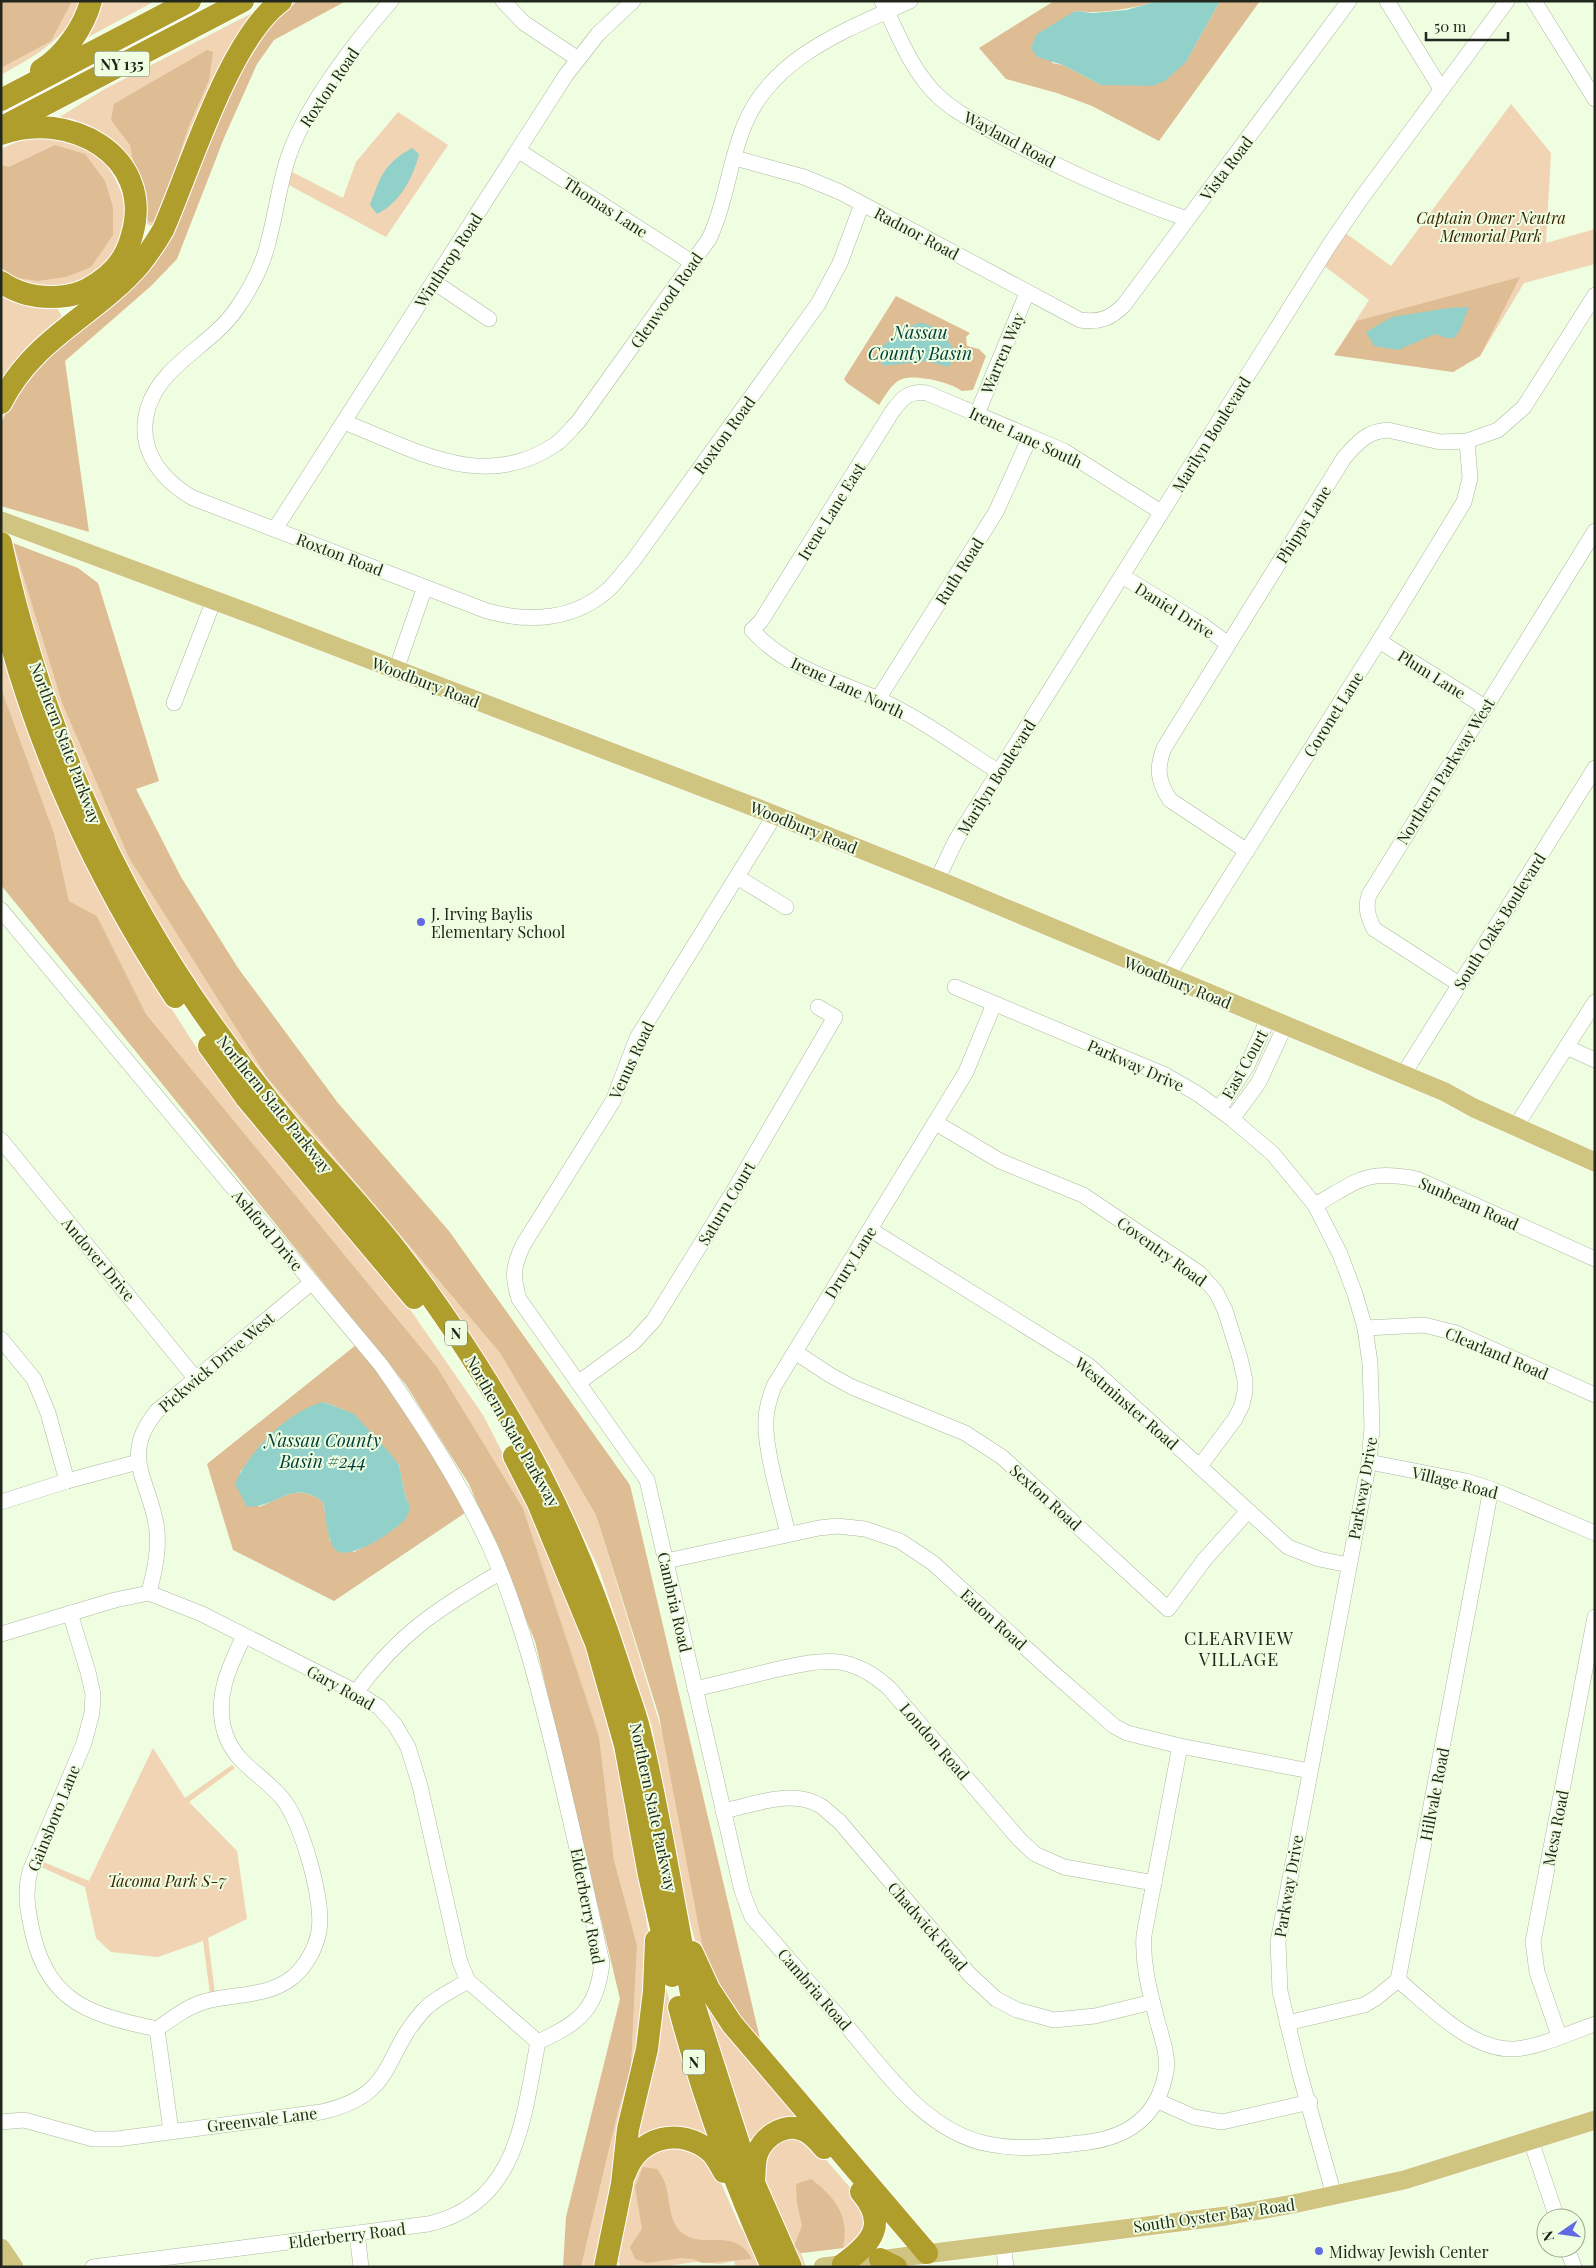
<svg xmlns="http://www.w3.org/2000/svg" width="1596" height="2268" font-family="'Playfair Display',serif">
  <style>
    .green { fill: #f0d4b4 }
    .forest { fill: #debc94; fill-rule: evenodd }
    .water { fill: #91d1ca }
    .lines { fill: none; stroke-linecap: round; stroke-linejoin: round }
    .minor-casing { stroke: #acb99f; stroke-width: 16 }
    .major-casing { stroke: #fff; stroke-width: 20 }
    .highway-casing { stroke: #fff; stroke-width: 24 }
    .minor { stroke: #fff; stroke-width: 15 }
    .major { stroke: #d0c580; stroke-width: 19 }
    .highway { stroke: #b09e2c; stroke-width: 22 }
    .poi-dot { fill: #606be3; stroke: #effde1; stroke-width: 2 }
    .labels { text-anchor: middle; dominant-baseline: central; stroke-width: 4; stroke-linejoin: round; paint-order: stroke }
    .shield { fill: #effde1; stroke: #606758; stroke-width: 1 }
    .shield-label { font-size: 15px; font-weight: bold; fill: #22271d }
    .street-label { font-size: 16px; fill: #22271d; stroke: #effde1 }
    .park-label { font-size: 16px; font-style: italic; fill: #3b2403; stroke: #effde1 }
    .poi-label { font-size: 16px; fill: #22271d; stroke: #effde1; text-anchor: start }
    .water-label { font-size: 18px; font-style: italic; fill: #02403c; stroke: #effde1 }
    .neighbourhood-label { font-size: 18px; letter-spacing: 1px; fill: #22271d; stroke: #effde1 }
  </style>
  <rect width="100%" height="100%" fill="#effde1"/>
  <g class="green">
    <path d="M1 1H79C70 39 32 57 1 75Z"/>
    <polygon points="95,1 155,1 83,40"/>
    <polygon points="256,11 156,228 141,221 139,191 55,120 103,90"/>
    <polygon points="1511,104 1551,153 1546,243 1595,229 1595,264 1524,283 1480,356 1453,372 1334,355 1369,300 1319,262 1340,229 1391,266"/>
    <polygon points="398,112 448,145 386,237 285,183 288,170 343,198 356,162"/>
    <path d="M50 136C60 138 75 139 84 144 106 156 131 198 125 224 118 258 86 288 50 289 32 290 16 279 1 271V149L19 141Z"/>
    <polygon points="1,291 55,304 64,320 1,390"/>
    <polygon points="7,541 13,543 62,703 129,858 266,1076 500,1353 596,1515 759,2050 699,1956 684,1898 652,1727 599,1569 549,1464 489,1365 286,1113 194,987 130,875 80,770 33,643"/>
    <polygon points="1,637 135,952 207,1064 380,1266 483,1415 529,1504 589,1654 623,1788 648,1930 648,1993 595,2267 581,2267 618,2112 631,2069 637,1945 614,1860 599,1736 523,1508 437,1367 146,1014 97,916 69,901 54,833 1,688"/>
    <polygon points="153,1748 185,1798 232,1765 235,1768 189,1802 237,1851 247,1919 208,1938 215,1994 210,1994 203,1941 158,1957 111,1952 96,1938 85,1887 39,1866 41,1861 89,1881"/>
    <polygon points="663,1978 709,2137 636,2148"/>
    <polygon points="707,1998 816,2133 746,2145 703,2009"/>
    <polygon points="781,2136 808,2139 866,2206 871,2221 852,2247 801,2253 806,2267 797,2267 762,2172 768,2146"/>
    <polygon points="681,2142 713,2165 738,2222 763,2267 736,2267 734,2261 720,2264 694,2262 661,2267 622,2267 615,2258 638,2155"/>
  </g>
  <g class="forest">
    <polygon points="1,1 72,1 51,41 1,68"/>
    <polygon points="298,1 346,1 274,40 257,64 224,138 177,259 151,286 65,361 89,532 1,506 1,423 21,381 143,273 237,79 276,17"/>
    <path d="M1054 1H1158C1130 9 1104 14 1075 11L1058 23 1052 63 1063 65 1101 85 1186 62 1220 1H1260L1159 141 1092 106 1057 93 1006 79 979 48Z"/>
    <polygon points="207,50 213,52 209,80 188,128 157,224 148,221 142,206 130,145 111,120 114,104"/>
    <polygon points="55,145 85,154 105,181 113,207 113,235 91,267 66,277 37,281 12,277 1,267 1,165 9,167"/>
    <polygon points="1520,277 1480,356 1453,372 1334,355 1357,321"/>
    <path d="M896 296 970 333 966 337 967 346 979 349 986 356 973 390 962 391C951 384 942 382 929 379 898 374 895 380 879 405L847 383 844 379 847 374Z"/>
    <polygon points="13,543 78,568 98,583 159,781 136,789 181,877 238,968 338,1103 449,1231 630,1485 761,2043 745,2025 706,1965 659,1716 596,1515 500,1353 266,1076 129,858 62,703"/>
    <polygon points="1,688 54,833 69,901 97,916 146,1014 437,1367 523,1508 599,1736 614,1860 637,1945 631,2069 618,2112 581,2267 563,2267 566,2217 620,1999 535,1641 469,1484 406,1385 1,885"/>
    <path d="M361 1341 471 1509 334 1601 233 1550 207 1464ZM324 1402 344 1410 399 1465 405 1495 410 1507C392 1532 381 1538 354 1552L330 1541 323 1502C298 1483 285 1497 259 1507L240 1472 278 1429Z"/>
    <path d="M643 2167 657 2169C660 2173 663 2178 665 2183 670 2197 668 2219 680 2231 702 2252 733 2225 752 2259L703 2263 693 2259 680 2258 647 2263 635 2259 630 2247 642 2229 635 2187Z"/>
    <path d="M811 2179C835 2197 850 2216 843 2248L801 2253 794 2246 802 2226 797 2203 796 2184Z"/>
  </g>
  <g class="water">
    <polygon points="1158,1 1220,1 1186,62 1165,81 1152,86 1101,85 1063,65 1037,57 1031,48 1037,34 1075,11 1093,13 1126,10"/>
    <path d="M412 148 419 154C413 178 400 203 377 214L370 205C381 175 384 164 412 148Z"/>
    <polygon points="1469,307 1460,330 1454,338 1446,338 1435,334 1398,350 1374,346 1366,332 1392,317 1448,308"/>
    <path d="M918 323C937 323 949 341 958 356L948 367 926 361 883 366 878 350 899 332Z"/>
    <path d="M324 1402 354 1414 389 1452 399 1465 405 1495 410 1507C409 1511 408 1515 406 1518 397 1530 349 1562 336 1550 327 1543 326 1514 323 1502 292 1478 280 1507 247 1507L235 1484C248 1452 290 1409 324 1402Z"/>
  </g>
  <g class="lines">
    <g class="minor-casing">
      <g id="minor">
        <path d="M391 1C355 42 307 104 289 155 279 184 276 214 268 243 262 268 250 290 235 311 210 346 161 365 148 408 136 448 160 479 193 498L487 611C531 623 576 620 610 588 618 580 625 570 633 561L818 304 840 263 862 204"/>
        <polyline points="503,1 524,23 578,59"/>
        <path d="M882 1C898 34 911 70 938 96 956 113 978 123 999 135 1060 169 1121 196 1187 219"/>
        <polyline points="1387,1 1441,89"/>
        <polyline points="1534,1 1595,99"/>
        <polyline points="519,151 693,263"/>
        <path d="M735 158 804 177 840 192 1080 320C1100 323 1111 318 1124 305L1349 1"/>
        <polyline points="434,282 489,319"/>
        <polyline points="977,414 1027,293"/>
        <path d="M344 422C416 450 484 493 556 444 564 438 571 429 578 422L709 239C726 203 729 163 744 126 771 57 848 29 910 1"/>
        <polyline points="275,529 566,75 598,34 633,1"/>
        <polyline points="1122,576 1201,624 1228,644"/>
        <polyline points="1379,641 1485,707"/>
        <polyline points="396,670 425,587"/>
        <polyline points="878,699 996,512 1030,437"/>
        <polyline points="174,703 214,600"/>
        <path d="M999 772C960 748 921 718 878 699 833 679 786 668 752 630L761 621 892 412C902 398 909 390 927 393L1064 451 1161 512"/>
        <path d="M775 815 637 1038 613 1101 523 1245C513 1267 512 1276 519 1299L647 1480 742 1891 752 1917C783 1952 813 1988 844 2023 884 2069 924 2131 988 2144 1022 2151 1055 2146 1089 2142 1131 2136 1158 2115 1166 2072 1169 2057 1161 2035 1157 2020 1150 1992 1142 1965 1144 1935L1180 1746"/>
        <path d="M1247 851 1170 800C1158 782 1156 768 1164 748L1344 458C1357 443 1367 431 1388 430L1440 442 1467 441 1498 430 1524 407 1595 295"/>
        <polyline points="737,877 786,907"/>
        <polyline points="937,880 956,840 1330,244 1363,196 1507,1"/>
        <path d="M1 910 381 1365C422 1424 460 1482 490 1547 521 1616 539 1690 557 1763 573 1830 588 1896 602 1963 597 2010 579 2023 538 2042 523 2119 518 2204 428 2224L93 2267"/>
        <polyline points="1167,977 1379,641 1464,502 1470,478 1467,441"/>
        <path d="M1459 984 1374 929C1368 917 1365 908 1369 895L1595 531"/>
        <polyline points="955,987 1165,1075 1198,1094 1232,1119 1273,1154 1315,1205 1340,1254 1355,1294 1365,1328 1370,1363 1372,1428 1369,1462 1278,1942 1280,1991 1299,2071 1334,2195"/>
        <polyline points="1566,1047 1595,1060"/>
        <polyline points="1403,1075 1595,768"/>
        <polyline points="1219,1109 1247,1066 1268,1019"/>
        <polyline points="1232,1119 1259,1082 1285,1026"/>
        <polyline points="936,1123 1000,1161 1083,1195 1199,1273 1216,1292 1225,1310 1240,1358 1245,1380 1245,1391 1242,1405 1235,1419 1200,1466"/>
        <polyline points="1516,1126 1595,1002"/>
        <polyline points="1,1140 196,1379"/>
        <path d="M1315 1205C1358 1181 1364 1169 1417 1179L1595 1259"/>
        <polyline points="871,1230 1088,1365 1288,1547 1319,1559 1349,1565"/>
        <polyline points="1365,1328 1424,1325 1456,1333 1595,1395"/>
        <polyline points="1,1339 34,1379 48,1413 67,1481"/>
        <polyline points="795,1352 830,1375 852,1387 965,1433 1002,1457 1168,1609 1205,1559 1248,1511"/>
        <polyline points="578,1383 634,1342 654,1320 733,1192 835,1017 818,1007"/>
        <polyline points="1369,1462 1466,1481 1491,1489 1595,1533"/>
        <polyline points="1,1502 67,1481 138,1462"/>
        <path d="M788 1534C781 1504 764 1448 766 1420 766 1408 770 1397 774 1386L966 1072 994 1004"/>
        <polyline points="666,1561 819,1528 837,1526 865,1529 900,1541 933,1563 1050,1670 1114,1726 1127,1733 1180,1746 1310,1771"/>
        <path d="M149 1593C154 1572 159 1553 157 1531 152 1482 118 1458 157 1411L312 1282"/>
        <path d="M70 1613 88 1672 93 1694 92 1713 84 1743 30 1871C24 1894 28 1912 33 1935 50 2005 93 2015 157 2029L171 2131"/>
        <polyline points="1,1634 115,1600 149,1593 202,1614 356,1692 379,1707 395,1725 408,1747 420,1786 460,1962 468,1981 538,2042"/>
        <path d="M695 1689C720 1683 745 1677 770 1671 820 1660 848 1651 889 1688L1019 1839 1035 1854 1064 1867 1154 1883"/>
        <path d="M356 1692C400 1633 437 1609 499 1573"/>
        <path d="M723 1811C754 1805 792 1788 821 1806 827 1810 833 1817 839 1821L970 1975 996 1999 1017 2010 1054 2020 1095 2016 1152 2002"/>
        <path d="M1398 1980C1430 2006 1471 2051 1514 2049 1538 2048 1571 2032 1595 2024"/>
        <polyline points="1287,2023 1364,2005 1376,1998 1398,1980 1491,1489"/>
        <path d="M157 2029C171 2019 187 2007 203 2002 233 1993 267 1998 293 1977 306 1966 316 1948 319 1931 324 1901 302 1822 282 1798 263 1775 235 1764 225 1733 214 1698 229 1667 244 1636"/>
        <polyline points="1559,2036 1537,1972 1533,1942 1595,1617"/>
        <polyline points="1158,2101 1194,2117 1222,2122 1310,2102"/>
        <path d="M1 2122 24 2120 93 2139H117L321 2112C397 2095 381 2057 423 2011 435 1998 453 1990 468 1981"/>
        <polyline points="1531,2141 1557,2218"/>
        <polyline points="357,2233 361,2267"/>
        <polyline points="1003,2243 1006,2267"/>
        <polyline points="1567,2248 1574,2267"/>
      </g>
    </g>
    <g class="major-casing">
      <g id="major">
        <polyline points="1,521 251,614 775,815 950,885 1445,1092 1474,1108 1595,1162"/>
        <polyline points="1,2248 14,2267"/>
        <polyline points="823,2267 1226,2216 1293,2204 1404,2180 1595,2120"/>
      </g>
    </g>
    <g class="highway-casing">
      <g id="highway">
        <path d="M41 70C64 56 84 27 91 1"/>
        <polyline points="1,100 190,1"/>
        <polyline points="4,126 243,1"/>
        <path d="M1 134C68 109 155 155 132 235 128 251 119 266 107 276 95 286 82 294 66 296 42 299 21 296 1 282"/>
        <path d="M1 403C33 338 95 316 139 265 148 254 156 242 163 230 190 169 229 39 281 1"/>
        <path d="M1 543C38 715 111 886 215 1029 240 1064 267 1099 295 1133 329 1172 365 1210 397 1251 439 1305 476 1362 511 1421 558 1500 592 1582 620 1669 626 1690 635 1710 640 1732 661 1819 674 1909 692 1998L744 2160 791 2267"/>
        <path d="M1 606C35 744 96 878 175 997"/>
        <polyline points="209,1046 247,1099 414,1298"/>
        <polyline points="514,1456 538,1503 596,1643 625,1745 649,1875 672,1976"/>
        <polyline points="692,1952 709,1989 732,2024 927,2253"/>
        <path d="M679 2007C703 2097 734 2183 772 2267"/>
        <path d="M625 2174C638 2136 681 2126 711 2152 716 2157 720 2165 724 2172"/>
        <path d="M754 2181C755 2172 754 2163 757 2154 764 2135 788 2120 807 2132 814 2136 819 2142 824 2148"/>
        <polyline points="880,2259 896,2267"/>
        <path d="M843 2264C873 2242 888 2224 861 2192"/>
        <polyline points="605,2267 622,2184 628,2129 647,2049 654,1991 656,1940"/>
      </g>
    </g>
    <use href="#minor" class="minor"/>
    <use href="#major" class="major"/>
    <use href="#highway" class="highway"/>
  </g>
  <g class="poi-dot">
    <circle cx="421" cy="922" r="5"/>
    <circle cx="1319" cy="2251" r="5"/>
  </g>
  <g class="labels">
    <g class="shield">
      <rect x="94.5" y="51.5" width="55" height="25" rx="4"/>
      <rect x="445" y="1320.5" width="22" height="25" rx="4"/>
      <rect x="683" y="2049.5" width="22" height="25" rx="4"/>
    </g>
    <g class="shield-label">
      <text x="122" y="64">NY 135</text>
      <text x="456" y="1333">N</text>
      <text x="694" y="2062">N</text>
    </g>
    <g class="street-label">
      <text transform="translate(329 87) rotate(-56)">Roxton Road</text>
      <text transform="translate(1010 139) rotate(28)">Wayland Road</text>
      <text transform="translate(1226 168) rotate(-53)">Vista Road</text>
      <text transform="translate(606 207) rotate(33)">Thomas Lane</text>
      <text transform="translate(917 233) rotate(28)">Radnor Road</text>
      <text transform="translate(448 260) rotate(-57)">Winthrop Road</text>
      <text transform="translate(666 300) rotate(-55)">Glenwood Road</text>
      <text transform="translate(1002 353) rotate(-67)">Warren Way</text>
      <text transform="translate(1211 434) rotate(-58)">Marilyn Boulevard</text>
      <text transform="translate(724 435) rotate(-54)">Roxton Road</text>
      <text transform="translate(1026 437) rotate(25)">Irene Lane South</text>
      <text transform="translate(831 511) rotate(-58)">Irene Lane East</text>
      <text transform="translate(1303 524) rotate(-58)">Phipps Lane</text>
      <text transform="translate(340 554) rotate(21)">Roxton Road</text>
      <text transform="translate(959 571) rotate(-58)">Ruth Road</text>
      <text transform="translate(1175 610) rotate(32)">Daniel Drive</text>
      <text transform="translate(1432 674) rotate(32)">Plum Lane</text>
      <text transform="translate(426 682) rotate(21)">Woodbury Road</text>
      <text transform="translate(848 687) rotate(25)">Irene Lane North</text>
      <text transform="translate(1333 714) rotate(-58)">Coronet Lane</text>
      <text transform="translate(66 743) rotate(69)">Northern State Parkway</text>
      <text transform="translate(1445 771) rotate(-58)">Northern Parkway West</text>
      <text transform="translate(996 777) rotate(-58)">Marilyn Boulevard</text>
      <text transform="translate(804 827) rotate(22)">Woodbury Road</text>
      <text transform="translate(1499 921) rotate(-58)">South Oaks Boulevard</text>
      <text transform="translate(1178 982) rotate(22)">Woodbury Road</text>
      <text transform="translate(631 1060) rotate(-65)">Venus Road</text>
      <text transform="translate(1244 1064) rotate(-61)">East Court</text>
      <text transform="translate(1136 1065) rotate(24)">Parkway Drive</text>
      <text transform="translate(275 1104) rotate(51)">Northern State Parkway</text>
      <text transform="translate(726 1203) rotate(-59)">Saturn Court</text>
      <text transform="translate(1469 1203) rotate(24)">Sunbeam Road</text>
      <text transform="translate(268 1230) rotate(50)">Ashford Drive</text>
      <text transform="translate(1162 1251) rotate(36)">Coventry Road</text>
      <text transform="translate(99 1259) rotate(50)">Andover Drive</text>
      <text transform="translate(850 1262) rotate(-58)">Drury Lane</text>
      <text transform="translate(1497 1353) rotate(23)">Clearland Road</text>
      <text transform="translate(216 1362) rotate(-40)">Pickwick Drive West</text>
      <text transform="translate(1127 1403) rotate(41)">Westminster Road</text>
      <text transform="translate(513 1431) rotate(60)">Northern State Parkway</text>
      <text transform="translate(1455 1482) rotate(14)">Village Road</text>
      <text transform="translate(1362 1488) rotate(-80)">Parkway Drive</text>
      <text transform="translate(1046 1497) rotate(42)">Sexton Road</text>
      <text transform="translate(675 1602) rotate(77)">Cambria Road</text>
      <text transform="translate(994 1619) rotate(42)">Eaton Road</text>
      <text transform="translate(341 1687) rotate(29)">Gary Road</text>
      <text transform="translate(935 1741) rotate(49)">London Road</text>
      <text transform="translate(1434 1794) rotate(-79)">Hillvale Road</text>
      <text transform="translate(654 1807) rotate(78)">Northern State Parkway</text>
      <text transform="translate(53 1818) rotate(-68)">Gainsboro Lane</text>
      <text transform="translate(1555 1828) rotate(-79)">Mesa Road</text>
      <text transform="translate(1288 1886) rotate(-80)">Parkway Drive</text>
      <text transform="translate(588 1906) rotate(79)">Elderberry Road</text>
      <text transform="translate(928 1926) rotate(49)">Chadwick Road</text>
      <text transform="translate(815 1989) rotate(49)">Cambria Road</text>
      <text transform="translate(262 2119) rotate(-7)">Greenvale Lane</text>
      <text transform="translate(1214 2215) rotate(-8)">South Oyster Bay Road</text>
      <text transform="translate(347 2235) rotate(-7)">Elderberry Road</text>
    </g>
    <g class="park-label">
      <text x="1491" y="217">Captain Omer Neutra<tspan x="1491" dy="18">Memorial Park</tspan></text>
      <text x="167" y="1880">Tacoma Park S-7</text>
    </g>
    <g class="poi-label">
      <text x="431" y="913">J. Irving Baylis<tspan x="431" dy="18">Elementary School</tspan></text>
      <text x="1329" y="2251">Midway Jewish Center</text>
    </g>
    <g class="water-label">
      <text x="920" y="332">Nassau<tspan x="920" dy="21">County Basin</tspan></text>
      <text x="323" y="1440">Nassau County<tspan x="323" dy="21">Basin #244</tspan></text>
    </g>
    <g class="neighbourhood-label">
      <text x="1239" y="1638">CLEARVIEW<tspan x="1239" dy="21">VILLAGE</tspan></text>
    </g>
  </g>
  <rect width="1596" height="2268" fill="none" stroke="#22271d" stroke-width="5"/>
  <g transform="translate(1561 2233) rotate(257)"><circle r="24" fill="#effde1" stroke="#9da793"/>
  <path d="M0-4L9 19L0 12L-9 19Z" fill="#606be3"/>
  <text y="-8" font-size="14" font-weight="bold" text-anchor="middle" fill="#22271d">N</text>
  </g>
  <path d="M1426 32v8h82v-8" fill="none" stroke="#22271d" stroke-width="2.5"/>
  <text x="1434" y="32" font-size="15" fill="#22271d" stroke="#effde1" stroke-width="4" paint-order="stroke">50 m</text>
</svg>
